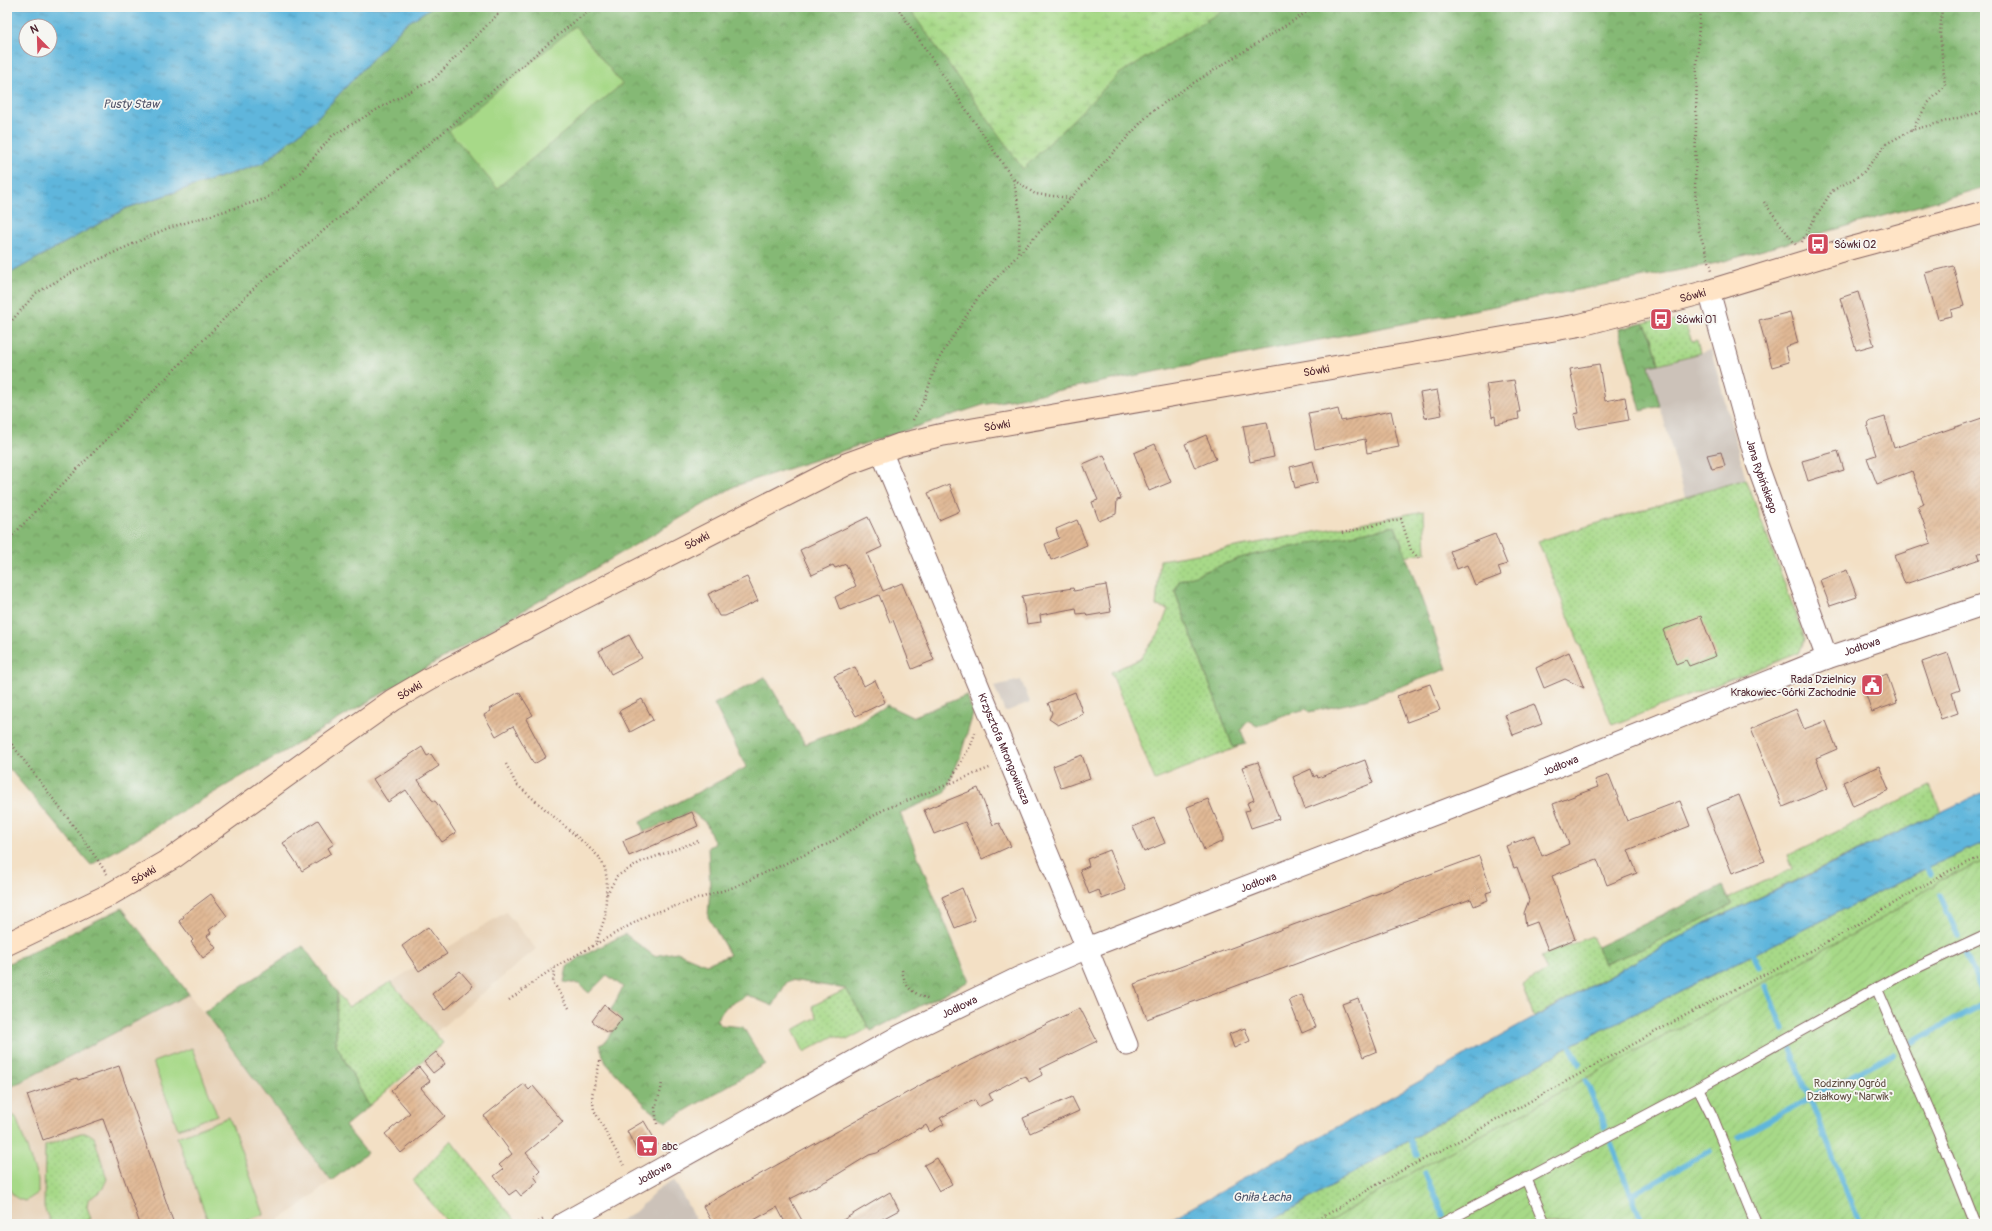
<svg xmlns="http://www.w3.org/2000/svg" width="1992" height="1231" font-family="Pangolin,sans-serif">
  <style>
    .built { fill: #e6d0b5 }
    .industrial { fill: #ccc2b9 }
    .grass { fill: url(#grass-dots); stroke: #787c5a }
    .forest { fill: url(#forest-crowns); stroke: #686c50 }
    .wetland { fill: url(#wetland-marsh); stroke: #787c5a }
    .garden { fill: url(#garden-furrows); stroke: #787c5a }
    .pitch { fill: #a7d988; stroke: #787c5a }
    .water { fill: url(#water-ripples); stroke: #546a84; fill-rule: evenodd }
    .lines { fill: none; stroke-linecap: round; stroke-linejoin: round }
    .stream { stroke: #5fb6dc; stroke-width: 5.5 }
    .building { fill: url(#building-hatch) }
    .lane-casing { stroke: #856361; stroke-width: 12 }
    .street-casing { stroke: #856361; stroke-width: 23 }
    .secondary-casing { stroke: #856361; stroke-width: 24 }
    .path { stroke: #856361; stroke-width: 2.5; stroke-dasharray: 1 3; stroke-linecap: butt }
    .lane { stroke: #fff; stroke-width: 10 }
    .street { stroke: #fff; stroke-width: 21 }
    .secondary { stroke: #ffe4c6; stroke-width: 22 }
    .labels { text-anchor: middle; dominant-baseline: central; stroke-width: 3.5; stroke-linejoin: round; paint-order: stroke }
    .poi-label { font-size: 11px; fill: #4a1f2b; stroke: #f6f6f2; text-anchor: start }
    .street-label { font-size: 11px; fill: #4a1f2b; stroke: #f6f6f2 }
    .park-label { font-size: 11px; fill: #614e42; stroke: #f6f6f2 }
    .water-label { font-size: 12px; font-style: italic; fill: #515469; stroke: #f6f6f2 }
  </style>
  <defs>
    <pattern id="grass-dots" width="8" height="8" patternUnits="userSpaceOnUse"><rect width="8" height="8" fill="#a7d988"/><path d="M2 2h.1M6 6h.1" fill="none" stroke="#91ba76" stroke-width="1.8" stroke-linecap="round"/></pattern>
    <pattern id="forest-crowns" width="20" height="18" patternUnits="userSpaceOnUse"><rect width="20" height="18" fill="#85b974"/><path d="M2 6a3 3 0 1 1 6 0M12 15a3 3 0 1 1 6 0" fill="none" stroke="#6f965f"/></pattern>
    <pattern id="wetland-marsh" width="20" height="14" patternUnits="userSpaceOnUse"><rect width="20" height="14" fill="#a7d988"/><path d="M1 5h8M5 5V1M11 12h8M15 12V8" fill="none" stroke="#91ba76"/></pattern>
    <pattern id="garden-furrows" width="10" height="10" patternUnits="userSpaceOnUse"><rect width="10" height="10" fill="#a7d988"/><path d="M-1 1l2-2M0 10L10 0M9 11l2-2" fill="none" stroke="#91ba76"/></pattern>
    <pattern id="water-ripples" width="26" height="14" patternUnits="userSpaceOnUse"><rect width="26" height="14" fill="#5fb6dc"/><path d="M2 4q2-2 4 0t4 0M15 11q2-2 4 0t4 0" fill="none" stroke="#5093b3"/></pattern>
    <pattern id="building-hatch" width="6" height="6" patternUnits="userSpaceOnUse"><rect width="6" height="6" fill="#e1b995"/><path d="M-1 1l2-2M0 6l6-6M5 7l2-2" fill="none" stroke="#b8967a"/></pattern>
  </defs>
  <rect width="100%" height="100%" fill="#f6f6f2"/>
  <filter id="ink" filterUnits="userSpaceOnUse"><feTurbulence type="fractalNoise" baseFrequency=".025" numOctaves="2"/><feDisplacementMap in="SourceGraphic" scale="8" xChannelSelector="R" yChannelSelector="G"/><feConvolveMatrix kernelMatrix="1 2 1 2 8 2 1 2 1" color-interpolation-filters="sRGB"/></filter>
  <filter id="wash" filterUnits="userSpaceOnUse"><feTurbulence type="fractalNoise" baseFrequency=".012" numOctaves="4" result="noise"/><feDisplacementMap in="SourceGraphic" scale="16" xChannelSelector="R" yChannelSelector="G"/><feGaussianBlur stdDeviation="0.9" result="paint"/><feColorMatrix in="noise" values="0 0 0 0 0 0 0 0 0 0 0 0 0 0 0 0 0 1.4 0 .05"/><feComposite in="paint" operator="in"/></filter>
  <g filter="url(#wash)">
    <rect width="100%" height="100%" fill="#f3e0c5"/>
    <g class="built">
      <polygon points="506,912 536,949 435,1033 391,982"/>
      <polygon points="189,994 331,1181 297,1208 272,1224 7,1224 7,1089"/>
    </g>
    <g class="industrial">
      <polygon points="1711,350 1746,479 1685,497 1649,366"/>
      <polygon points="1021,680 1030,702 1005,712 994,686"/>
      <polygon points="674,1180 698,1224 614,1224 635,1212 661,1187"/>
    </g>
    <g class="grass">
      <polygon points="1659,319 1660,324 1678,320 1679,322 1684,321 1692,341 1697,340 1700,353 1659,364 1652,338 1644,323"/>
      <polygon points="1746,479 1805,639 1799,653 1612,725 1538,541"/>
      <polygon points="1424,511 1426,552 1406,556 1395,526 1179,581 1175,592 1233,747 1238,747 1155,780 1111,672 1140,659 1159,633 1168,609 1156,606 1160,560 1215,551"/>
      <polygon points="1930,786 1941,812 1705,923 1534,1017 1522,985 1547,971 1541,956 1592,936 1605,964 1728,907 1732,905 1728,898 1792,869 1787,856"/>
      <polygon points="1985,842 1985,861 1941,880 1892,913 1400,1179 1325,1224 1266,1224 1570,1046 1927,868"/>
      <polygon points="391,982 443,1043 369,1106 336,1044 337,992 348,1007"/>
      <polygon points="847,989 869,1028 847,1040 834,1036 804,1052 793,1030 817,1017 812,1006"/>
      <polygon points="81,1133 88,1133 94,1137 107,1179 102,1190 88,1200 87,1207 91,1219 77,1224 51,1224 44,1207 45,1146"/>
      <polygon points="451,1140 518,1224 449,1224 413,1181"/>
    </g>
    <g class="forest">
      <polygon points="432,7 1985,7 1985,187 1717,263 983,405 735,486 91,865 7,766 7,275 127,208 263,163 312,123 404,25"/>
      <polygon points="1644,323 1652,338 1659,364 1649,366 1660,406 1641,411 1619,329"/>
      <polygon points="1395,526 1447,669 1365,700 1309,712 1306,709 1284,715 1257,726 1248,721 1241,730 1246,744 1233,747 1175,592 1179,581 1243,557"/>
      <polygon points="765,677 805,744 852,726 887,705 912,717 967,695 973,714 960,757 945,793 900,813 969,981 871,1031 846,989 791,980 786,983 773,1006 747,995 726,1007 716,1020 721,1025 743,1027 765,1064 666,1122 647,1107 606,1063 599,1045 604,1043 622,1019 611,1010 623,987 607,975 589,993 579,984 564,982 567,967 577,959 625,934 654,956 677,952 706,964 730,955 708,917 710,888 708,847 715,844 706,823 692,812 644,832 640,822 747,767 714,704"/>
      <polygon points="1723,886 1732,905 1637,951 1604,964 1597,947"/>
      <polygon points="122,908 189,994 7,1089 7,964"/>
      <polygon points="303,946 337,992 336,1044 369,1106 345,1126 367,1153 331,1181 204,1012"/>
    </g>
    <polygon class="wetland" points="908,7 1228,7 1119,74 1023,169"/>
    <polygon class="garden" points="1985,861 1985,1224 1325,1224 1400,1179 1892,913 1941,880"/>
    <g class="pitch">
      <polygon points="575,26 622,84 497,188 449,131"/>
      <polygon points="192,1048 217,1115 178,1129 153,1062"/>
      <path d="M7 1112 16 1117 38 1180V1193L26 1201C14 1199 13 1195 7 1185Z"/>
      <polygon points="229,1117 264,1214 236,1224 209,1224 177,1137"/>
    </g>
    <g class="water">
      <path d="M7 7H432L404 25 312 123 263 163 127 208 7 275ZM26 26H50V50H26Z"/>
      <polygon points="1985,791 1985,842 1927,868 1570,1046 1266,1224 1162,1224 1705,923 1807,876"/>
    </g>
    <g class="lines">
      <g class="stream">
        <polyline points="1927,868 1930,874"/>
        <polyline points="1940,895 1958,936"/>
        <polyline points="1753,953 1759,967"/>
        <polyline points="1966,955 1985,998"/>
        <polyline points="1766,986 1783,1030"/>
        <polyline points="1913,1042 1985,1002"/>
        <polyline points="1570,1046 1579,1063"/>
        <polyline points="1790,1049 1860,1224"/>
        <polyline points="1586,1081 1605,1127"/>
        <polyline points="1738,1137 1893,1054"/>
        <polyline points="1410,1140 1417,1155"/>
        <polyline points="1611,1144 1643,1224"/>
        <polyline points="1425,1173 1443,1215"/>
        <polyline points="1632,1195 1710,1151"/>
      </g>
    </g>
    <g id="blocks">
      <g class="building">
        <polygon points="1953,266 1964,306 1951,310 1952,316 1938,319 1925,273"/>
        <polygon points="1858,292 1874,345 1856,350 1840,298"/>
        <polygon points="1790,312 1798,343 1785,347 1789,362 1772,367 1759,320"/>
        <polygon points="1599,364 1605,401 1625,397 1629,420 1577,429 1574,414 1579,413 1570,369"/>
        <polygon points="1514,380 1520,412 1518,412 1519,419 1496,424 1495,416 1492,417 1486,384"/>
        <polygon points="1437,390 1442,415 1425,418 1420,393"/>
        <polygon points="1330,409 1330,411 1338,409 1341,421 1391,411 1399,447 1367,453 1365,439 1315,449 1308,413"/>
        <polygon points="1885,417 1894,448 1985,417 1985,552 1978,553 1980,559 1905,584 1894,556 1931,543 1918,507 1924,504 1912,471 1877,484 1867,458 1876,455 1867,427 1869,426 1868,422"/>
        <polygon points="1267,422 1274,457 1250,462 1243,426"/>
        <polygon points="1206,435 1216,459 1195,468 1185,444"/>
        <polygon points="1155,444 1171,482 1149,491 1134,453"/>
        <polygon points="1838,451 1844,470 1808,481 1802,461"/>
        <polygon points="1721,452 1725,466 1712,469 1707,455"/>
        <polygon points="1104,455 1121,499 1117,500 1116,514 1099,521 1092,502 1098,500 1083,464"/>
        <polygon points="1313,461 1318,482 1295,488 1290,467"/>
        <polygon points="949,484 960,511 939,520 928,493"/>
        <polygon points="868,517 882,547 867,554 883,591 902,583 934,660 912,669 893,620 890,622 879,595 840,610 835,597 856,586 846,564 835,568 833,565 812,575 800,550"/>
        <polygon points="1077,520 1087,545 1051,560 1045,544 1059,538 1056,529"/>
        <polygon points="1495,534 1507,564 1498,567 1501,575 1475,585 1467,565 1457,569 1450,551"/>
        <polygon points="1847,570 1857,597 1830,606 1820,580"/>
        <polygon points="747,577 758,601 725,616 719,616 708,594"/>
        <polygon points="1106,585 1111,612 1087,616 1086,613 1077,614 1076,608 1040,615 1041,622 1027,624 1022,596 1073,588 1074,591"/>
        <polygon points="1701,616 1716,656 1689,666 1686,660 1676,664 1663,630"/>
        <polygon points="629,635 642,658 611,674 599,651"/>
        <polygon points="1569,652 1584,688 1565,679 1544,688 1536,668"/>
        <polygon points="1948,653 1960,690 1952,693 1958,713 1941,719 1922,662"/>
        <polygon points="855,667 864,686 875,680 885,702 856,716 834,676"/>
        <polygon points="1887,674 1897,703 1872,712 1862,683"/>
        <polygon points="1430,684 1440,710 1407,722 1397,696"/>
        <polygon points="519,692 533,715 526,719 546,757 534,764 513,726 496,736 484,715 491,711 490,709"/>
        <polygon points="1075,692 1083,714 1058,725 1049,719 1052,713 1048,703"/>
        <polygon points="642,699 653,720 630,732 619,711"/>
        <polygon points="1534,704 1542,724 1513,735 1505,715"/>
        <polygon points="1796,709 1804,729 1826,721 1837,749 1816,758 1828,788 1783,807 1751,729"/>
        <polygon points="422,747 427,756 431,754 439,766 418,780 432,800 436,802 456,833 442,842 406,790 388,802 373,779"/>
        <polygon points="1082,755 1090,778 1061,788 1053,766"/>
        <polygon points="1365,760 1373,783 1305,809 1293,777 1311,769 1314,777 1317,775 1318,778"/>
        <polygon points="1258,762 1279,819 1251,828 1245,811 1250,810 1247,803 1254,800 1242,767"/>
        <polygon points="1879,766 1889,790 1853,806 1843,782"/>
        <polygon points="1609,775 1627,821 1680,801 1690,826 1628,850 1637,873 1607,885 1597,859 1552,876 1575,939 1548,950 1537,922 1526,926 1524,913 1529,900 1517,867 1514,868 1506,846 1534,835 1542,856 1569,844 1553,804 1598,787 1595,780"/>
        <polygon points="978,788 993,825 999,823 1011,846 982,859 965,822 934,834 924,810"/>
        <polygon points="1739,795 1765,861 1732,873 1706,808"/>
        <polygon points="1208,799 1223,835 1223,841 1204,850 1187,807"/>
        <polygon points="692,812 698,826 629,856 623,841"/>
        <polygon points="1154,818 1165,843 1144,852 1133,827"/>
        <polygon points="318,820 334,844 328,848 331,853 302,871 283,843"/>
        <polygon points="1110,850 1126,890 1102,899 1099,890 1089,894 1080,870 1089,866 1087,859"/>
        <polygon points="1479,856 1492,891 1486,893 1488,900 1474,906 1471,899 1147,1019 1134,984"/>
        <polygon points="962,888 975,920 955,928 942,897"/>
        <polygon points="211,894 227,916 209,930 211,933 207,936 216,948 203,958 191,942 193,940 179,921 184,917 183,915"/>
        <polygon points="428,927 447,954 419,971 402,946"/>
        <polygon points="460,971 473,986 445,1010 432,994"/>
        <polygon points="1302,995 1316,1027 1302,1033 1289,1000"/>
        <polygon points="1358,998 1377,1051 1363,1057 1342,1004"/>
        <polygon points="604,1005 622,1019 612,1032 606,1032 592,1021"/>
        <polygon points="1080,1008 1097,1041 1040,1069 1042,1075 1029,1082 1026,1076 1019,1078 989,1094 992,1100 978,1107 975,1100 968,1103 940,1118 944,1124 930,1132 926,1125 920,1129 919,1128 877,1153 869,1155 830,1179 790,1199 804,1224 786,1224 777,1207 747,1224 713,1224 703,1206 928,1081"/>
        <polygon points="1245,1028 1250,1041 1234,1048 1229,1034"/>
        <polygon points="436,1052 445,1064 433,1073 424,1062"/>
        <polygon points="119,1066 174,1224 140,1224 103,1119 43,1140 27,1095 77,1078 78,1080"/>
        <polygon points="419,1067 430,1081 421,1088 445,1116 401,1153 385,1134 410,1113 391,1091"/>
        <polygon points="524,1084 529,1090 533,1086 563,1122 526,1153 540,1170 534,1176 538,1182 521,1196 516,1190 509,1195 494,1176 503,1169 499,1165 512,1154 484,1116"/>
        <polygon points="1072,1097 1079,1111 1030,1133 1023,1118"/>
        <polygon points="644,1121 658,1145 639,1155 627,1131"/>
        <polygon points="937,1158 952,1184 939,1191 924,1165"/>
        <polygon points="890,1192 899,1210 873,1224 836,1224"/>
      </g>
    </g>
  </g>
  <g filter="url(#ink)">
    <use href="#blocks" fill-opacity="0" stroke="#856361" stroke-width="1"/>
    <g class="lines">
      <g class="lane-casing">
        <g id="lane">
          <polyline points="1877,989 1938,1131 1975,1224"/>
          <polyline points="1698,1088 1712,1116 1756,1224"/>
          <polyline points="1526,1178 1545,1224"/>
          <polyline points="1441,1224 1698,1088 1901,975 1985,936"/>
        </g>
      </g>
      <g class="street-casing">
        <g id="street">
          <path id="s1" d="M1709 291 1757 464 1827 658"/>
          <path id="s2" d="M881 451 1127 1045"/>
          <path id="s3" d="M562 1224 901 1035 1018 978 1087 948 1526 779 1827 658 1985 605"/>
        </g>
      </g>
      <g class="secondary-casing">
        <g id="secondary">
          <path id="s4" d="M7 944 109 895 174 857 314 756 393 700 429 679 568 606 847 464 899 445 941 435 1580 325 1709 291 1837 252 1985 212"/>
        </g>
      </g>
      <g class="path">
        <polyline points="897,7 1013,179 1020,212 1018,254"/>
        <polyline points="1700,7 1697,58 1695,189 1699,231 1712,270"/>
        <polyline points="1912,130 1928,103 1945,86 1940,34 1942,7"/>
        <polyline points="1014,179 1035,194 1070,198"/>
        <polyline points="1764,202 1796,245"/>
        <polyline points="1802,242 1811,224 1832,191 1862,174 1886,144 1912,130 1985,111"/>
        <polyline points="7,326 36,293 78,269 168,228 265,199 298,175 332,136 390,102 434,79 505,7"/>
        <polyline points="913,420 924,400 938,360 977,299 1150,113 1187,87 1315,7"/>
        <polyline points="1342,533 1401,519 1411,550 1420,560"/>
        <polyline points="7,541 255,287 452,125 575,21 595,7"/>
        <polyline points="7,738 82,837 107,874"/>
        <polyline points="7,746 12,744"/>
        <polyline points="506,764 516,784 583,842 599,857 605,868 607,881 605,917 596,943"/>
        <polyline points="949,783 972,743 975,733"/>
        <polyline points="607,894 617,876 641,862 698,841"/>
        <path d="M902 970C906 991 912 991 929 1000"/>
        <polyline points="509,1000 555,967"/>
        <polyline points="569,1008 553,982 555,967 648,915 734,887 830,843 883,810 992,767"/>
        <polyline points="600,1061 592,1095 594,1110 624,1166"/>
        <polyline points="657,1124 655,1108 661,1090 662,1081"/>
        <polyline points="535,1224 544,1219"/>
        <polyline points="1311,1224 1395,1174 1444,1149 1695,1010 1835,938 1947,872 1985,855"/>
      </g>
      <use href="#lane" class="lane"/>
      <use href="#street" class="street"/>
      <use href="#secondary" class="secondary"/>
    </g>
  </g>
  <defs>
    <g id="bus-square" transform="scale(1.15)"><rect x="-9" y="-9" width="18" height="18" rx="4" fill="#d1495b" stroke="#f6f6f2"/><path d="M-5-6H5V4H4V6H2V4H-2V6H-4V4H-5ZM-3.5-4V0h7V-4ZM-3.5 1.2v1.5H-2V1.2ZM2 1.2v1.5H3.5V1.2Z" fill="#fff"/></g>
    <g id="civic-square" transform="scale(1.15)"><rect x="-9" y="-9" width="18" height="18" rx="4" fill="#d1495b" stroke="#f6f6f2"/><path d="M-.6-6.5H3V-4.5H.6V-3L4-1V1h2V6H-6V1h2V-1L-.6-3ZM-1.2 2.5V6h2.4V2.5Z" fill="#fff"/></g>
    <g id="supermarket-square" transform="scale(1.15)"><rect x="-9" y="-9" width="18" height="18" rx="4" fill="#d1495b" stroke="#f6f6f2"/><path d="M-6-5.5h2.5l.6 2H6L4.5 2H-2.5L-4.4-4H-6ZM-1.5 3.2a1.3 1.3 0 1 0 .1 0ZM3 3.2a1.3 1.3 0 1 0 .1 0Z" fill="#fff"/></g>
  </defs>
  <g fill-rule="evenodd">
    <use href="#bus-square" x="1818" y="244"/>
    <use href="#bus-square" x="1661" y="319"/>
    <use href="#civic-square" x="1872" y="685"/>
    <use href="#supermarket-square" x="647" y="1146"/>
  </g>
  <g class="labels">
    <g class="poi-label">
      <text x="1834" y="244">Sówki 02</text>
      <text x="1676" y="319">Sówki 01</text>
      <text x="1856" y="679" text-anchor="end">Rada Dzielnicy<tspan x="1856" dy="13">Krakowiec-Górki Zachodnie</tspan></text>
      <text x="662" y="1146">abc</text>
    </g>
    <g class="street-label">
      <text stroke="none"><textPath href="#s4" startOffset="1833">Sówki</textPath></text>
      <text stroke="none"><textPath href="#s4" startOffset="1449">Sówki</textPath></text>
      <text stroke="none"><textPath href="#s4" startOffset="1125">Sówki</textPath></text>
      <text stroke="none"><textPath href="#s1" startOffset="193">Jana Rybińskiego</textPath></text>
      <text stroke="none"><textPath href="#s4" startOffset="801">Sówki</textPath></text>
      <text stroke="none"><textPath href="#s3" startOffset="1425">Jodłowa</textPath></text>
      <text stroke="none"><textPath href="#s4" startOffset="477">Sówki</textPath></text>
      <text stroke="none"><textPath href="#s2" startOffset="322">Krzysztofa Mrongowiusza</textPath></text>
      <text stroke="none"><textPath href="#s3" startOffset="1101">Jodłowa</textPath></text>
      <text stroke="none"><textPath href="#s4" startOffset="153">Sówki</textPath></text>
      <text stroke="none"><textPath href="#s3" startOffset="777">Jodłowa</textPath></text>
      <text stroke="none"><textPath href="#s3" startOffset="453">Jodłowa</textPath></text>
      <text stroke="none"><textPath href="#s3" startOffset="105">Jodłowa</textPath></text>
    </g>
    <g class="park-label">
      <text x="1850" y="1083">Rodzinny Ogród<tspan x="1850" dy="13">Działkowy "Narwik"</tspan></text>
    </g>
    <g class="water-label">
      <text x="131" y="104">Pusty Staw</text>
      <text x="1262" y="1197">Gniła Łacha</text>
    </g>
  </g>
  <rect width="1992" height="1231" fill="none" stroke="#f6f6f2" stroke-width="24"/>
  <g transform="translate(38 38) rotate(337)"><circle r="19" fill="#f6f6f2" stroke="#b1a0a2"/>
  <path d="M0-3L7 15L0 10L-7 15Z" fill="#d1495b"/>
  <text y="-6" font-size="11" font-weight="bold" text-anchor="middle" fill="#4a1f2b">N</text>
  </g>
</svg>
